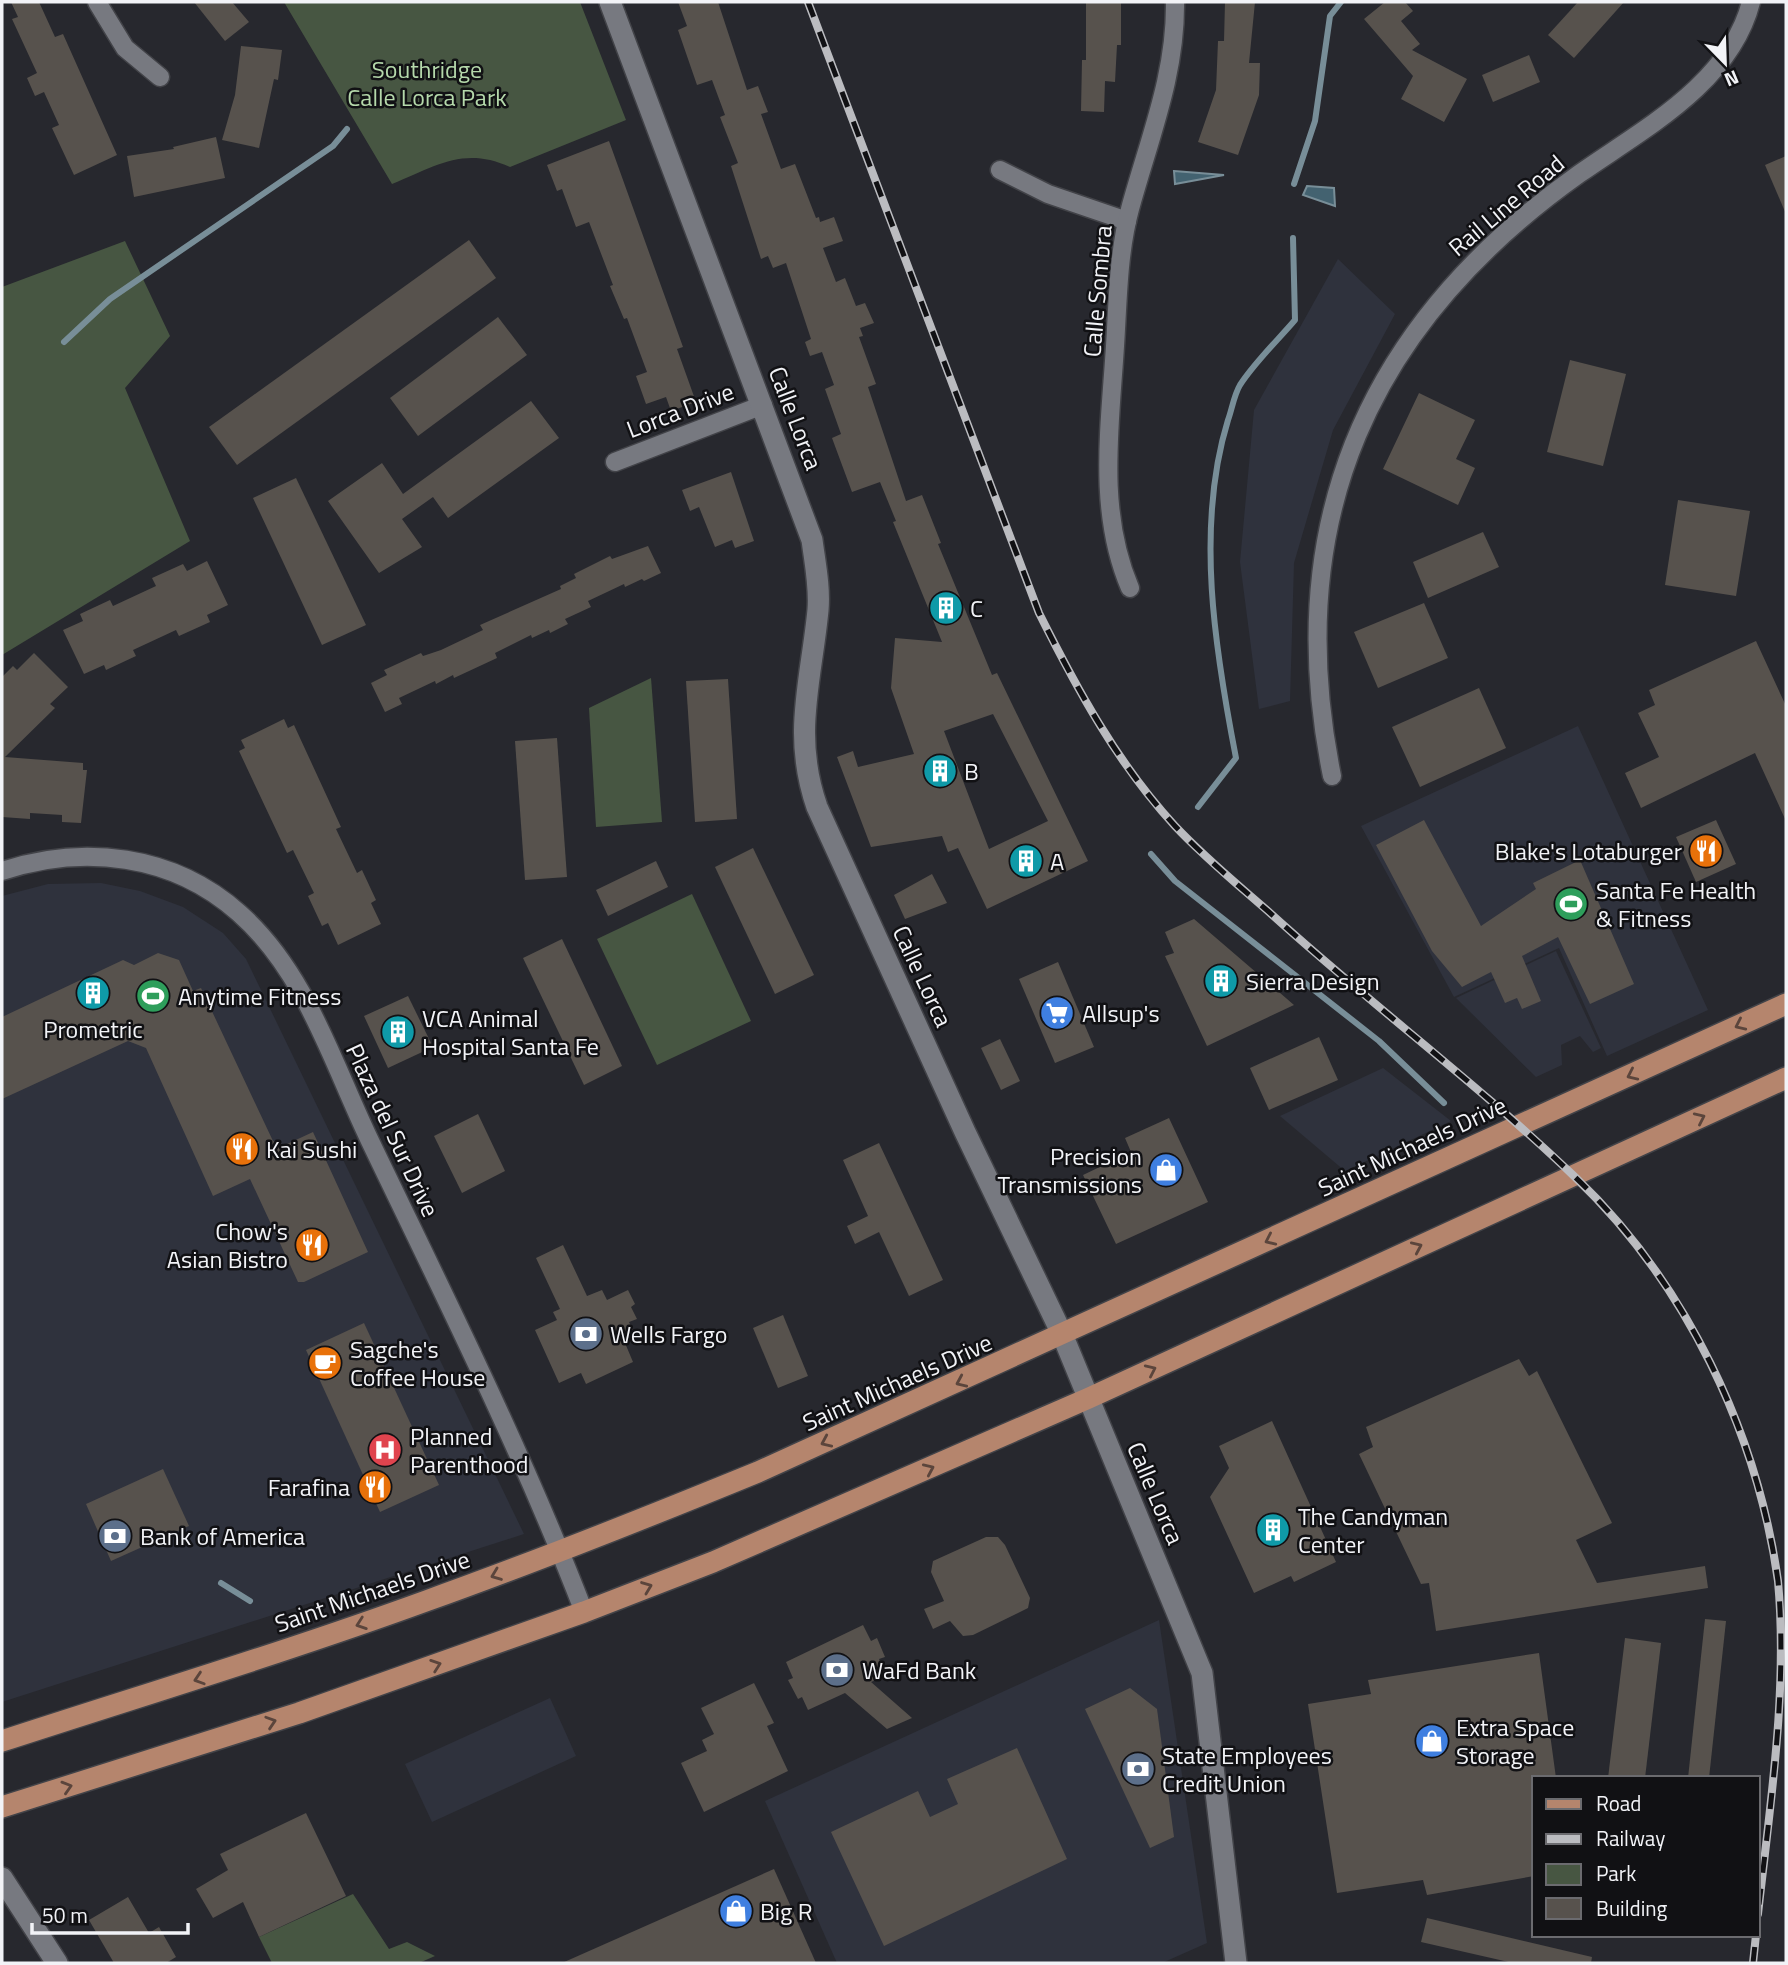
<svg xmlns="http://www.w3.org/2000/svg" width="1788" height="1965" font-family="'Titillium Web',sans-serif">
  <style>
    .built { fill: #2f323d }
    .green { fill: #475642 }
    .water { fill: #436270; stroke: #788e98; stroke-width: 2 }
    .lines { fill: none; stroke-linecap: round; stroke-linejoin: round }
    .stream { stroke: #788e98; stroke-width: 6 }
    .building { fill: #57524d; fill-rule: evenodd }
    .street-casing { stroke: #424348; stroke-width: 21 }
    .secondary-casing { stroke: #424348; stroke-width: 24 }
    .primary-casing { stroke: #424348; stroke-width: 24 }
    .street { stroke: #777980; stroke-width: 18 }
    .secondary { stroke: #777980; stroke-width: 21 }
    .primary { stroke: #b5856d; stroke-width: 21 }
    .rail-casing { stroke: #bbbcc0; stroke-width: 8 }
    .rail { stroke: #111114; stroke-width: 5; stroke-dasharray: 16; stroke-linecap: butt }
    .oneway { stroke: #5b453c }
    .labels { text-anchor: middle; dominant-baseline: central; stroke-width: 5; stroke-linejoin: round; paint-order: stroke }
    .park-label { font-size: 24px; fill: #b5d9ab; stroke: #111114 }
    .street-label { font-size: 24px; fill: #f2f3f7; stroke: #111114 }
    .poi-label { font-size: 24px; fill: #f2f3f7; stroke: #111114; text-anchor: start }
  </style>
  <rect width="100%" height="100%" fill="#27282e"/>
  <g class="built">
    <polygon points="1338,259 1395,314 1333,430 1294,563 1290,701 1259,709 1240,562 1254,410"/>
    <polygon points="1578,726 1708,1010 1607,1056 1559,948 1454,997 1361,826"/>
    <polygon points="101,883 140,891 183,907 223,933 246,959 524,1534 2,1702 2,896 48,884"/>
    <polygon points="1556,951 1601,1048 1593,1052 1580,1036 1561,1045 1562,1065 1536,1077 1456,998"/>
    <polygon points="1383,1068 1451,1121 1345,1171 1280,1116"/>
    <polygon points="1159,1620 1207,1943 1162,1963 837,1963 765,1801"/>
    <polygon points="550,1698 576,1756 432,1822 405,1764"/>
  </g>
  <g class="green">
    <path d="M284 2H580L626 120 510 167C464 146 436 166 392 184Z"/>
    <polygon points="125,241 170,336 125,388 190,541 2,655 2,287"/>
    <polygon points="651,678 662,822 596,827 589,708"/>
    <polygon points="692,894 751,1021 657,1065 597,939"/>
    <polygon points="353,1894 389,1949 407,1942 435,1956 419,1963 272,1963 259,1937"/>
  </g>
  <g class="water">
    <polygon points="1174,171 1224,175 1175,184"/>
    <polygon points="1307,186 1334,188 1335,206 1303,195"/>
  </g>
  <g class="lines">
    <g class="stream">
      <polyline points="1294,184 1315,121 1330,16 1341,2"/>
      <polyline points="64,342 110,299 333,146 347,129"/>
      <path d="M1198 807 1236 758C1215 650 1195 527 1228 420 1232 409 1234 395 1240 385 1255 362 1277 341 1295 320L1293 238"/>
      <polyline points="1151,854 1175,881 1379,1041 1444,1103"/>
      <polyline points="221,1583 250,1601"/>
    </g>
  </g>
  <g class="building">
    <polygon points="11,2 39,2 55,37 63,34 117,155 74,175 52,128 59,125 44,92 35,96 27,78 37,73 12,19 18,17"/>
    <polygon points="194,2 232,2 249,22 225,41"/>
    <path d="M678 2H718L747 90 758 86 768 112 761 114 781 169 795 164 816 218 819 217 820 222 834 217 843 241 823 248 836 282 845 278 856 306 865 303 874 323 860 328 863 336 859 337 876 384 868 387 906 501 922 495 941 543 938 544 992 675 997 673 1088 861 987 909 958 848 948 852 942 836 871 847 837 757 853 751 858 767 914 754 891 688 895 638 942 642 893 522 896 521 880 482 852 492 832 438 841 434 825 389 834 385 822 352 810 356 805 342 811 339 786 263 773 268 768 256 761 259 731 166 738 163 720 117 725 115 712 80 697 85 678 30 687 26ZM993 714 1048 821 989 849 944 731Z"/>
    <polygon points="1086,2 1121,2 1121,45 1117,45 1115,82 1105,81 1104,112 1081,111 1082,60 1086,60"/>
    <polygon points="1225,2 1255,2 1249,63 1260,63 1259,95 1238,155 1198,142 1216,90 1218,41 1224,41"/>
    <polygon points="1385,2 1405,2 1413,11 1401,21 1420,44 1412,50 1467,79 1444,122 1401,99 1413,76 1364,19"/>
    <polygon points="1578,2 1624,2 1574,58 1548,35"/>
    <polygon points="241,46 282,50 278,80 274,79 259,148 222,140 235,95"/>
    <polygon points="1529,55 1540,82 1493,102 1482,75"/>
    <polygon points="216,137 225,178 134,197 127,156 174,149 173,147"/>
    <polygon points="609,141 683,347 677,349 696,402 671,411 666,397 646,404 636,376 647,372 627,318 624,319 610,286 613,285 589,222 576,227 562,189 557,191 547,165"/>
    <polygon points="1786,156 1786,214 1765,165"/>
    <polygon points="469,240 496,278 237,465 209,427"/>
    <polygon points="498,317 527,355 418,436 390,398"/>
    <polygon points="1570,360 1626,374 1603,466 1547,452"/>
    <polygon points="1419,393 1475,420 1456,459 1475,468 1458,505 1383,469"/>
    <polygon points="531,401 559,438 448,518 433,497 402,519 422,547 379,573 328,501 382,463 403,494"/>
    <polygon points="731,472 754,541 735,548 732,540 715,547 699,507 690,511 682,490"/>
    <polygon points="296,478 366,625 322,645 253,498"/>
    <polygon points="1678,500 1750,511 1736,596 1665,585"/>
    <polygon points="1483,532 1499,567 1428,598 1413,562"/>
    <polygon points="648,546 661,573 644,581 642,579 625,587 624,584 588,601 591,607 565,619 568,624 550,633 549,630 532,638 531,635 495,653 497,658 454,678 453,675 436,684 435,681 399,698 402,704 385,712 371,683 387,675 384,670 421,653 423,656 441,650 483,630 480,625 561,589 560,586 576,578 574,574 610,556 612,559"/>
    <polygon points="207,561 228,605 207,615 210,622 179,636 176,630 133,650 136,656 106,670 104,665 84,674 63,630 83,621 80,614 110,600 113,606 156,586 152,578 183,564 187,571"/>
    <polygon points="1424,603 1448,658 1378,688 1354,632"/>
    <polygon points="1756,641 1786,706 1786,821 1755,753 1641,808 1625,773 1659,757 1638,713 1655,705 1649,690"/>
    <polygon points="34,653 68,687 50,704 55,708 5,757 83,763 83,770 87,770 81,823 62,822 62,815 30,813 30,819 2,817 2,677 13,666 17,670"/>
    <polygon points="728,679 737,819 695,822 686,681"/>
    <polygon points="1479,688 1506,748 1420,787 1392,727"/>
    <polygon points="284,719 288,728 294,725 341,827 336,829 357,873 362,870 376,900 371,903 381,924 338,945 328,923 322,926 308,896 314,893 293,850 287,853 239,751 245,748 241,740"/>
    <polygon points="557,738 567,877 525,880 515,741"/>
    <polygon points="1424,820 1481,926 1536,889 1533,883 1580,860 1634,984 1590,1004 1558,937 1522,956 1541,1001 1522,1009 1517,998 1505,1003 1491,972 1462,987 1432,951 1376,845"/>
    <polygon points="1716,820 1736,864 1696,882 1676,837"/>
    <polygon points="753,848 814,975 775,994 715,867"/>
    <polygon points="656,861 668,887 608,916 596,890"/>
    <polygon points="932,874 947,903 905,919 894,895"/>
    <polygon points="1194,919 1294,1005 1207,1046 1165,956 1174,953 1165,932"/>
    <polygon points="562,939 622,1066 584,1085 523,958"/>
    <polygon points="158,953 179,960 193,991 201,988 273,1141 285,1145 313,1132 368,1252 304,1282 298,1282 250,1179 213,1196 146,1048 128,1041 2,1099 2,1017 123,960 134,965"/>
    <polygon points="1058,962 1094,1047 1055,1063 1019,979"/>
    <polygon points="408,996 433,1047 388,1068 364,1016"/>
    <polygon points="1319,1037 1338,1080 1269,1110 1250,1068"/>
    <polygon points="1000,1039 1020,1081 1001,1090 981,1048"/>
    <polygon points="478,1114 505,1171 462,1193 434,1136"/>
    <polygon points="1169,1118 1208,1202 1116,1244 1083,1175 1131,1152 1125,1138"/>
    <polygon points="879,1143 943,1280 909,1296 879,1232 855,1244 847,1226 868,1216 843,1160"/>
    <polygon points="563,1245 587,1296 602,1290 607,1300 628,1290 635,1304 631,1307 637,1319 629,1322 637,1338 625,1343 633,1362 586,1384 581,1373 559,1383 535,1330 557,1320 553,1312 560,1309 536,1258"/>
    <polygon points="783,1315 808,1376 778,1388 753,1328"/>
    <polygon points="364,1323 439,1485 380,1512 306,1350"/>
    <polygon points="1519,1359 1529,1376 1537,1371 1612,1523 1576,1540 1597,1583 1705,1566 1708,1588 1436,1631 1429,1583 1421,1584 1359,1454 1373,1447 1366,1427"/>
    <polygon points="1272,1421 1336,1562 1294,1582 1291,1576 1254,1593 1210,1497 1229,1468 1219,1446"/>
    <polygon points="163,1469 189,1526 111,1561 86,1504"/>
    <polygon points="986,1537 998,1537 1005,1545 1030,1598 1028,1608 973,1635 963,1636 950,1621 933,1629 924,1609 944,1601 931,1572 933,1561"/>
    <polygon points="1705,1619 1726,1621 1709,1778 1688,1778"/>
    <polygon points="863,1625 871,1641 877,1638 885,1657 879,1659 886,1675 871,1682 912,1718 887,1729 845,1693 808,1710 802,1697 798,1699 788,1680 793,1678 786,1662"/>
    <polygon points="1625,1638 1661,1643 1645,1778 1608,1778"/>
    <polygon points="1539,1653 1556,1778 1534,1778 1534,1876 1427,1895 1423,1880 1337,1893 1308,1704 1371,1694 1368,1680"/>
    <polygon points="754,1683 774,1723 767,1726 788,1771 704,1812 681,1763 707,1751 702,1740 714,1734 701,1708"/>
    <polygon points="1130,1688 1157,1709 1174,1837 1150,1848 1085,1709"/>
    <polygon points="1017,1748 1067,1859 884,1946 831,1832 918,1791 930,1817 958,1804 947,1779"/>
    <polygon points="306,1813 346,1896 259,1937 243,1902 213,1918 196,1889 228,1870 220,1854"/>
    <polygon points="774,1869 816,1963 562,1963"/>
    <polygon points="128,1897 149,1933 159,1927 176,1957 166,1963 114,1963 89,1920"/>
    <polygon points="1427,1918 1592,1957 1591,1963 1513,1963 1421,1942"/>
  </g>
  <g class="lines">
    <g class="street-casing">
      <g id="street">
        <polyline points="97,2 125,48 160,77"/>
        <polyline points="1000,170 1048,194 1127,221"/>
        <polyline points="615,462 763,405"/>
        <path d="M1130 588C1097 511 1110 427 1115 346 1118 300 1118 253 1130 209 1149 139 1176 75 1175 2"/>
        <path d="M1332 776C1280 520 1369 323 1579 174 1643 129 1730 84 1751 2"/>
        <path d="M2 871C83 844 173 854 239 913 306 972 332 1062 370 1141 444 1295 522 1451 584 1612"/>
      </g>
    </g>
    <g class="secondary-casing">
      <g id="secondary">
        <path d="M610 2 812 540C815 563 820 587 818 610 811 682 792 735 817 807L965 1132 1062 1334 1202 1673 1236 1963"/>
        <polyline points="2,1878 57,1963"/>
      </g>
    </g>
    <g class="primary-casing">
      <g id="primary">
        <path d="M2 1741C143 1695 286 1652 426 1601 538 1561 648 1517 758 1472L1786 1004"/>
        <polyline points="2,1807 299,1713 584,1612 713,1562 1089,1398 1786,1078"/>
      </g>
    </g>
    <use href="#street" class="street"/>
    <use href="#secondary" class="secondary"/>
    <use href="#primary" class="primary"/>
    <g class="rail-casing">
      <g id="rail">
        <path d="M808 2 1039 613C1077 689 1117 763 1175 826 1204 857 1237 884 1269 912 1369 1003 1478 1084 1575 1177 1685 1282 1757 1431 1778 1581 1788 1691 1770 1805 1758 1914"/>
        <polyline points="1753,1963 1756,1935"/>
      </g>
    </g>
    <use href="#rail" class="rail"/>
  </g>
  <defs><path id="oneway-chevron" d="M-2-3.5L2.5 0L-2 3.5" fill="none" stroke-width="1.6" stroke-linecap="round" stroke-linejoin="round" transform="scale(1.75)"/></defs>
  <g class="oneway">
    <use href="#oneway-chevron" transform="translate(1740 1025) rotate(155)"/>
    <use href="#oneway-chevron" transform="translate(1632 1075) rotate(155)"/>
    <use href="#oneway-chevron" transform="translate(1700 1118) rotate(-25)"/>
    <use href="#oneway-chevron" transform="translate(1270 1240) rotate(155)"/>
    <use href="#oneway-chevron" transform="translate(1417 1247) rotate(-24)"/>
    <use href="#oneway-chevron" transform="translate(1151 1370) rotate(-25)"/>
    <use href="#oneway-chevron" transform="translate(961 1382) rotate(156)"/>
    <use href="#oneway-chevron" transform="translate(826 1442) rotate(156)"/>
    <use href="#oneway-chevron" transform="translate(929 1469) rotate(-24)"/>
    <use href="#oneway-chevron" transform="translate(496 1575) rotate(159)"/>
    <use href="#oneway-chevron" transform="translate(647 1587) rotate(-21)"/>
    <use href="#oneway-chevron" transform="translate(361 1624) rotate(161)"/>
    <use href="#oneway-chevron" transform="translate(436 1665) rotate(-19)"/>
    <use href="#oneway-chevron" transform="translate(199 1679) rotate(162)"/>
    <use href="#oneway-chevron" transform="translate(271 1722) rotate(-18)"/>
    <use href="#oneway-chevron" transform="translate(67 1787) rotate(-17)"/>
  </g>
  <defs>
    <g id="building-disc" transform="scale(1.75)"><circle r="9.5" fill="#0f9aa8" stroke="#111114"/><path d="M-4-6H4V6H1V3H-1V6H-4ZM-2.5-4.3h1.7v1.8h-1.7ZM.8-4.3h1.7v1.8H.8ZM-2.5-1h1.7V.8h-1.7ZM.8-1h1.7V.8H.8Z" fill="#fff"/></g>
    <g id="restaurant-disc" transform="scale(1.75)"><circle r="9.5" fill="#e8710a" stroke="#111114"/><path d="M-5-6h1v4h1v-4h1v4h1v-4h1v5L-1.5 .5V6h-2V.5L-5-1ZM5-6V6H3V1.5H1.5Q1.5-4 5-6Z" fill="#fff"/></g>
    <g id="stadium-disc" transform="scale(1.75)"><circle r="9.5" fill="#2e9e5b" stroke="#111114"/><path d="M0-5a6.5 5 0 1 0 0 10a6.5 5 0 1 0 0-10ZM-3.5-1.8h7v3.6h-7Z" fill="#fff"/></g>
    <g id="supermarket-disc" transform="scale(1.75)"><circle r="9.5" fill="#3f7fe0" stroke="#111114"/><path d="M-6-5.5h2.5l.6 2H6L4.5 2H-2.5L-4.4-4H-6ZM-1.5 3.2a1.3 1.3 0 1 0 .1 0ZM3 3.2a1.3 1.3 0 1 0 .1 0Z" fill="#fff"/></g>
    <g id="shop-disc" transform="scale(1.75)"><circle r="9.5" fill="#3f7fe0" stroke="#111114"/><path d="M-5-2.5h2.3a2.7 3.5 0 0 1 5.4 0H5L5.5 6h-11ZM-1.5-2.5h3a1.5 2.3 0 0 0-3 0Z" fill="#fff"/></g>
    <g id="bank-disc" transform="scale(1.75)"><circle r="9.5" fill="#5c6f8a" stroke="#111114"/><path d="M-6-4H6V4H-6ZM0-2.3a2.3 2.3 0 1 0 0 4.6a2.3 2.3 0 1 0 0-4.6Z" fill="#fff"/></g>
    <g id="cafe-disc" transform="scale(1.75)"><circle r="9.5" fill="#e8710a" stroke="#111114"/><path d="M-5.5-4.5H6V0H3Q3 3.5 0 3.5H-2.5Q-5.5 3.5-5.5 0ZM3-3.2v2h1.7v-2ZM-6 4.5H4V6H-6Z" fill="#fff"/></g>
    <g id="hospital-disc" transform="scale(1.75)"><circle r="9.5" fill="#e0444e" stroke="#111114"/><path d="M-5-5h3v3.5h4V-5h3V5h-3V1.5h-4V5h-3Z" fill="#fff"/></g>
  </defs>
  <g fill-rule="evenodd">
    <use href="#building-disc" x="946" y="608"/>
    <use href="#building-disc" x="940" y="771"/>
    <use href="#restaurant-disc" x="1706" y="851"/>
    <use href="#building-disc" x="1026" y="861"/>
    <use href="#stadium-disc" x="1571" y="904"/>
    <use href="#building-disc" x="1221" y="981"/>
    <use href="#building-disc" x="93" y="993"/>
    <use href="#stadium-disc" x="153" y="996"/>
    <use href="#supermarket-disc" x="1057" y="1013"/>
    <use href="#building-disc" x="398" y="1032"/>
    <use href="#restaurant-disc" x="242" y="1149"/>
    <use href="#shop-disc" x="1166" y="1170"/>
    <use href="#restaurant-disc" x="312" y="1245"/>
    <use href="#bank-disc" x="586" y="1334"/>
    <use href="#cafe-disc" x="325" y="1363"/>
    <use href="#hospital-disc" x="385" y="1450"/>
    <use href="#restaurant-disc" x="375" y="1487"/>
    <use href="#building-disc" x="1273" y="1530"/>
    <use href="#bank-disc" x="115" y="1536"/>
    <use href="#bank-disc" x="837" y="1670"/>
    <use href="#shop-disc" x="1432" y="1741"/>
    <use href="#bank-disc" x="1138" y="1769"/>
    <use href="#shop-disc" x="736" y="1911"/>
  </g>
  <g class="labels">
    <g class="park-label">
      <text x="427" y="69">Southridge<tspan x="427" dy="28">Calle Lorca Park</tspan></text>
    </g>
    <g class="street-label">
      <text transform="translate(1506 205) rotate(-40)">Rail Line Road</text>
      <text transform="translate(1097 291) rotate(-85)">Calle Sombra</text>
      <text transform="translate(680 410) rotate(-21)">Lorca Drive</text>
      <text transform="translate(796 418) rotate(69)">Calle Lorca</text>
      <text transform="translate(923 976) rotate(65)">Calle Lorca</text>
      <text transform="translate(393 1130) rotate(65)">Plaza del Sur Drive</text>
      <text transform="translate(1412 1146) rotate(-25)">Saint Michaels Drive</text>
      <text transform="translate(897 1382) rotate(-24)">Saint Michaels Drive</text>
      <text transform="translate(1156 1493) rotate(67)">Calle Lorca</text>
      <text transform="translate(372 1591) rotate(-19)">Saint Michaels Drive</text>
    </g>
    <g class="poi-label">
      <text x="970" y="608">C</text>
      <text x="964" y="771">B</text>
      <text x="1682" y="851" text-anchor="end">Blake's Lotaburger</text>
      <text x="1050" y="861">A</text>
      <text x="1596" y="890">Santa Fe Health<tspan x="1596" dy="28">&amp; Fitness</tspan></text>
      <text x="1246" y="981">Sierra Design</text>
      <text x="178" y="996">Anytime Fitness</text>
      <text x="1082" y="1013">Allsup's</text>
      <text x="422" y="1018">VCA Animal<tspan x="422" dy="28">Hospital Santa Fe</tspan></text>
      <text x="93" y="1029" text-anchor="middle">Prometric</text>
      <text x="266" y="1149">Kai Sushi</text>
      <text x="1142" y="1156" text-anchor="end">Precision<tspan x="1142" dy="28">Transmissions</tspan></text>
      <text x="288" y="1231" text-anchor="end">Chow's<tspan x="288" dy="28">Asian Bistro</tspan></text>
      <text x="610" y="1334">Wells Fargo</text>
      <text x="350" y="1349">Sagche's<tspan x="350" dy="28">Coffee House</tspan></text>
      <text x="410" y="1436">Planned<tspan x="410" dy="28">Parenthood</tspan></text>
      <text x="350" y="1487" text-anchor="end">Farafina</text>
      <text x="1298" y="1516">The Candyman<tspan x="1298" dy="28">Center</tspan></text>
      <text x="140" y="1536">Bank of America</text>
      <text x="862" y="1670">WaFd Bank</text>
      <text x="1456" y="1727">Extra Space<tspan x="1456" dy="28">Storage</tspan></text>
      <text x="1162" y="1755">State Employees<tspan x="1162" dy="28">Credit Union</tspan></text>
      <text x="760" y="1911">Big R</text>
    </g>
  </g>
  <rect width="1788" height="1965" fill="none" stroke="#f2f3f7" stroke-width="7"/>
  <rect x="1532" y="1776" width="228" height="161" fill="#111114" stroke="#6b6b6f" stroke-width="2"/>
  <rect x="1546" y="1799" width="35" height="10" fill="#b5856d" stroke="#6b6b6f" stroke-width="2"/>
  <text x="1596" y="1811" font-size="21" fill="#f2f3f7">Road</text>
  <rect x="1546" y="1834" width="35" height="10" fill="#bbbcc0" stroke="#6b6b6f" stroke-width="2"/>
  <text x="1596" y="1846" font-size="21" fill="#f2f3f7">Railway</text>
  <rect x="1546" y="1864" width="35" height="21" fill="#475642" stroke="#6b6b6f" stroke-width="2"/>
  <text x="1596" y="1881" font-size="21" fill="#f2f3f7">Park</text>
  <rect x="1546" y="1898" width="35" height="21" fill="#57524d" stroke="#6b6b6f" stroke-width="2"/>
  <text x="1596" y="1916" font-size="21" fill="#f2f3f7">Building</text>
  <g transform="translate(1725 63) rotate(157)" stroke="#111114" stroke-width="5" paint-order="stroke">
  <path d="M0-5L12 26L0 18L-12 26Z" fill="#f2f3f7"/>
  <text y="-10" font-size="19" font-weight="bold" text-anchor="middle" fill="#f2f3f7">N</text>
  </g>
  <path d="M32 1923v10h156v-10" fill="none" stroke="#f2f3f7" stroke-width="3.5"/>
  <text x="42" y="1923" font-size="21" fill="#f2f3f7" stroke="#111114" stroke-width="5" paint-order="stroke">50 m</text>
</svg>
